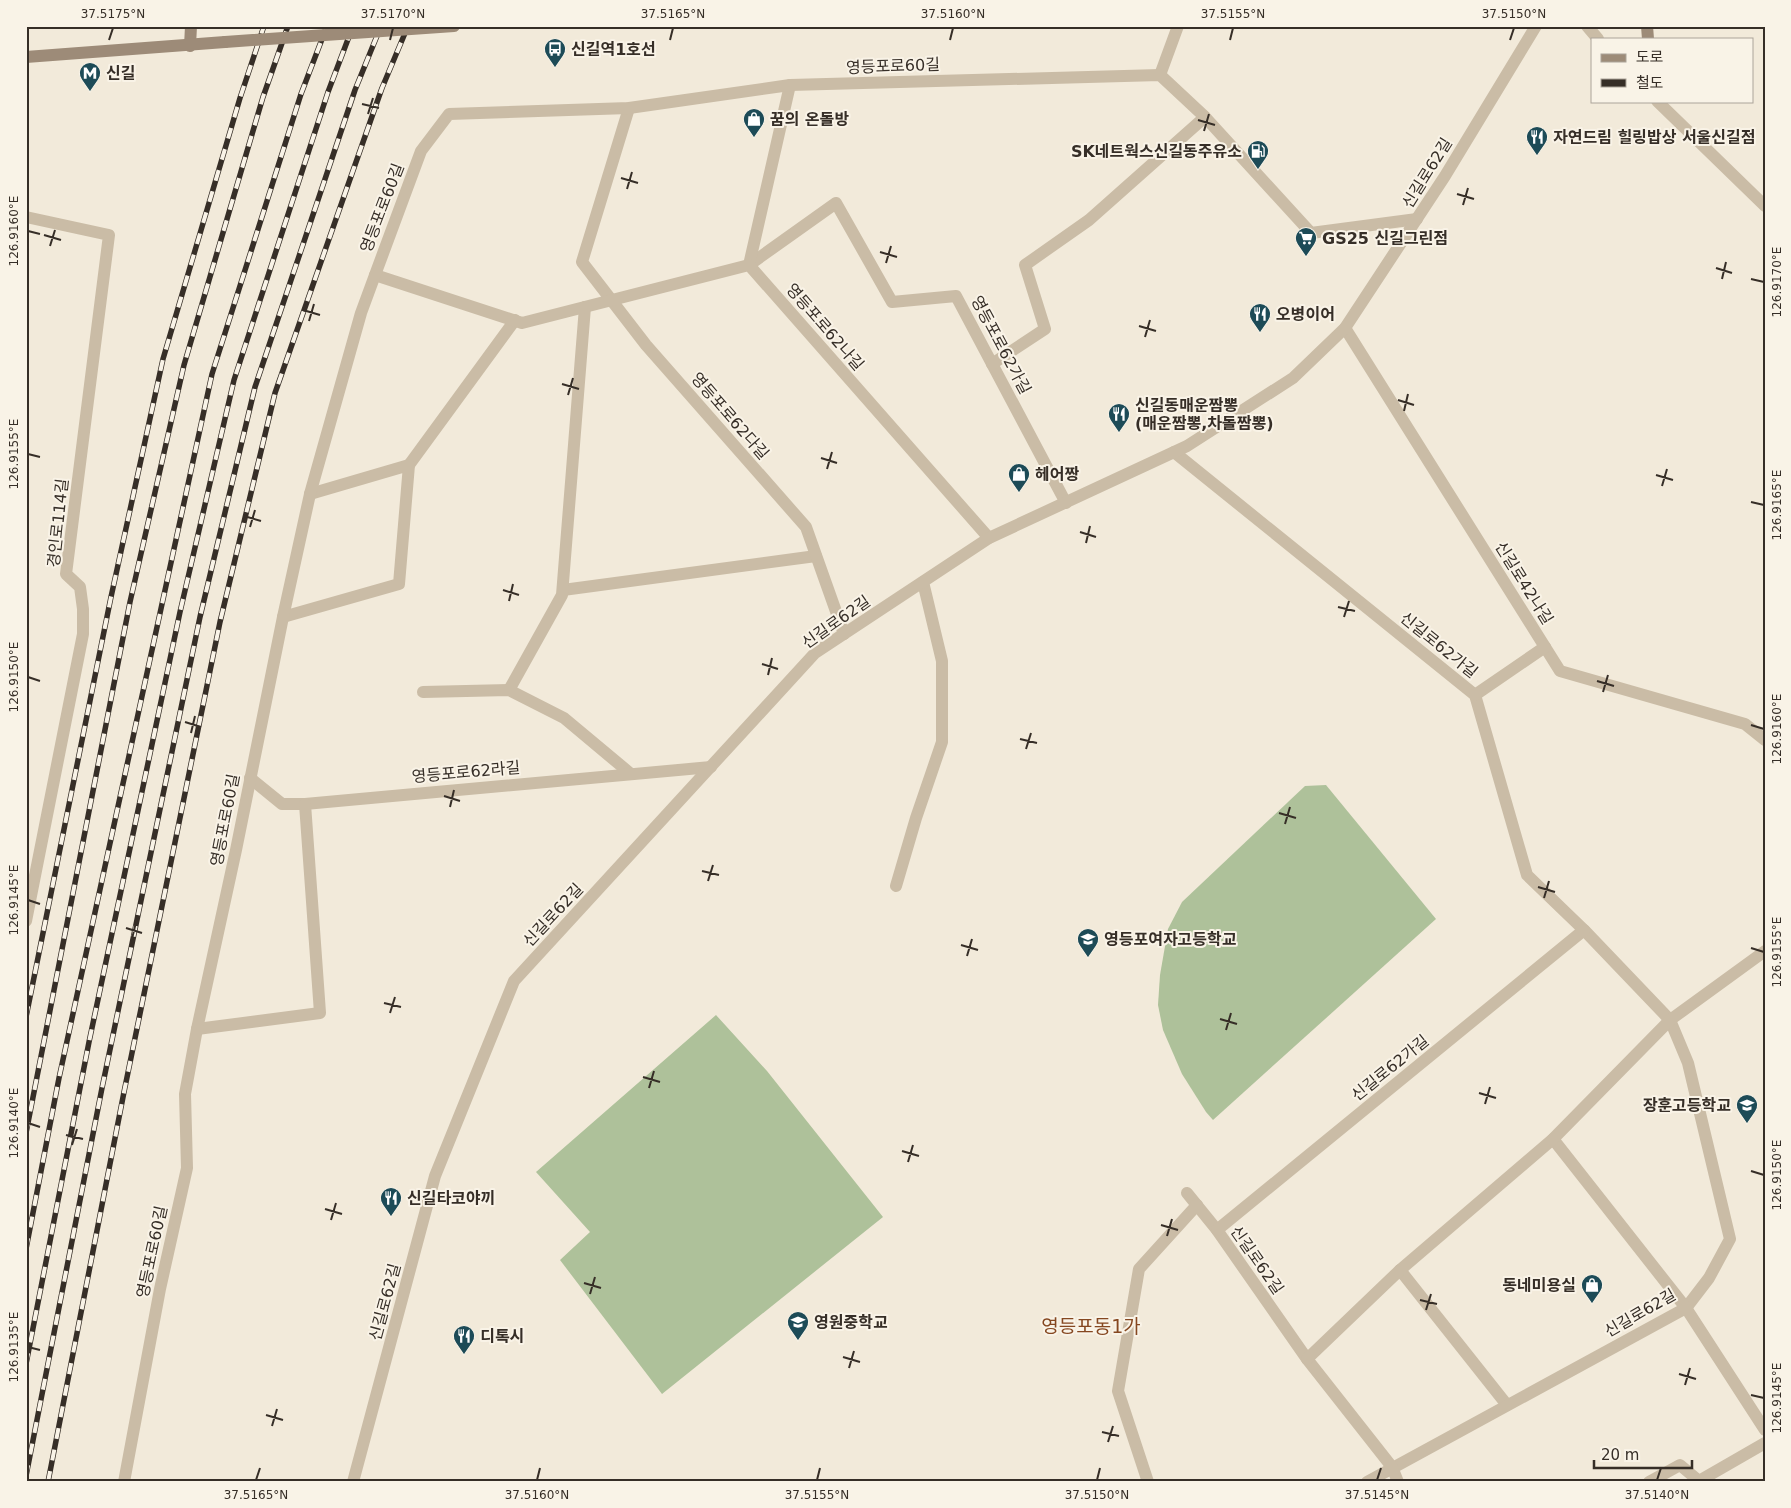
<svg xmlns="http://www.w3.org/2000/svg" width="1791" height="1508" font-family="'DejaVu Sans','Noto Sans KR',sans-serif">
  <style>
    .pitch { fill: #aec19a }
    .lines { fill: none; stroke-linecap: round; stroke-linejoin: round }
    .lane { stroke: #cabca6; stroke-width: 12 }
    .street { stroke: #cabca6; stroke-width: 12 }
    .secondary { stroke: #9d8b78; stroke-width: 12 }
    .rail-casing { stroke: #362e27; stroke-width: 5.5 }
    .rail { stroke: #f9f3e7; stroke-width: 4; stroke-dasharray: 11; stroke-linecap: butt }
    .secondary-bridge { stroke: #9d8b78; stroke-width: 12 }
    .ticks { fill: none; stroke: #362e27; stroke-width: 2 }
    .labels { text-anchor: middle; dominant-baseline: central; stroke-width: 4; stroke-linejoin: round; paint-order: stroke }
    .poi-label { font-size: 16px; font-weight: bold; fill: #362e27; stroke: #f9f3e7; text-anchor: start }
    .street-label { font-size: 16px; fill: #362e27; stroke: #f9f3e7 }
    .quarter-label { font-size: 19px; fill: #854720; stroke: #f9f3e7 }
    .neatline { fill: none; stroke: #362e27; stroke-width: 2 }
    .ticks-label { font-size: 12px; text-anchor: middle; fill: #362e27 }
  </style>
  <rect width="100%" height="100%" fill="#f2eada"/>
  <g class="pitch">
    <polygon points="1326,785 1436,919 1213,1120 1206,1112 1182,1074 1163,1030 1158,1005 1160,975 1168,929 1182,902 1305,786"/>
    <polygon points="716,1015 767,1071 883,1217 662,1394 560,1260 590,1232 536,1172"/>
  </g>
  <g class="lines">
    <g class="lane">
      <polyline points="409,465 515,320"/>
      <polyline points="563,590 816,556"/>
      <polyline points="283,617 399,584 409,465 310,494"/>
      <polyline points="509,690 562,595 585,307"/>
      <polyline points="423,692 509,690 564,718 631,774"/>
      <polyline points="896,886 916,818 942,742 942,661 923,582"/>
      <polyline points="1400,1270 1507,1405"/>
      <polyline points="1649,1482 1680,1465 1699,1481 1765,1443"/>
    </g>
    <g class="street">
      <polyline points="1587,26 1598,39"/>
      <polyline points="1160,75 1178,26"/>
      <polyline points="1657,101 1765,206"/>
      <polyline points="629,108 582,262 646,345 806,527 844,634"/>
      <polyline points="26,217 109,235 66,574 80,587 83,609 83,634 26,921"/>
      <polyline points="749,265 836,203 892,302 956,296 1066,503"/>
      <polyline points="749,265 790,85"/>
      <polyline points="375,275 522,323 749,265 989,538"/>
      <polyline points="1345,328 1560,671 1745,724 1765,740"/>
      <polyline points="992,364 1045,329 1025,265 1089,220 1205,117"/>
      <polyline points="1174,452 1475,695 1527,875 1584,930 1670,1020 1688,1063 1730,1239 1709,1278 1686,1308 1367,1482"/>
      <polyline points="1475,695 1545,647"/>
      <polyline points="250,778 282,804 305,804 711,767"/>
      <polyline points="197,1029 320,1013 305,804"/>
      <polyline points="1553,1139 1686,1308 1765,1430"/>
      <polyline points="1187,1193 1217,1230 1307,1359 1392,1467 1398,1482"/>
      <polyline points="1217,1230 1584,930"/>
      <polyline points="1307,1359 1400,1270 1553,1139 1670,1020 1765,951"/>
      <polyline points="124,1482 160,1289 187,1168 185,1094 197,1029 236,850 283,617 310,494 361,313 375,275 421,151 449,114 629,108 790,85 1160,75 1205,117 1311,233 1417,219"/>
      <polyline points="353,1482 435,1176 514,981 815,653 989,538 1187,446 1293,378 1345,328 1445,176 1536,26"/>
      <polyline points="1148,1482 1118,1391 1139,1269 1197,1205"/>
    </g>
    <g class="secondary">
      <polyline points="1647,26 1648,39"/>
      <polyline points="190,46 191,26"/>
      <polyline points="26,57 225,42"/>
    </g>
    <g class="rail-casing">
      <g id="rail">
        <polyline points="26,1017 111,597 163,359 240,98 264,26"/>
        <polyline points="26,1133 130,602 184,365 263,97 288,26"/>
        <polyline points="26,1249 59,1078 212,374 301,94 327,26"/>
        <polyline points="26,1364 89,1042 180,612 234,380 328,92 353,26"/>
        <polyline points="26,1476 102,1088 200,617 255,387 355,90 381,26"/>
        <polyline points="48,1482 124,1092 220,622 275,393 382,88 408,26"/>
      </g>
    </g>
    <use href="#rail" class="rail"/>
    <polyline class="secondary-bridge" points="225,42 454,26"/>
  </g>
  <path class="ticks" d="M109 40 113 28M390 40 393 28M670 40 673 28M950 40 953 28M1230 40 1233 28M1510 40 1514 28M362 104 379 108M368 114 373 98M1198 120 1215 125M1204 131 1209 114M621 178 638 183M627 189 632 172M1457 194 1474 199M1463 205 1468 188M28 231 40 234M44 235 61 240M50 246 55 230M880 252 897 257M886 263 891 246M1716 268 1732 273M1722 279 1726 262M1751 279 1764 282M303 310 320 315M309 321 314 304M1139 326 1156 331M1145 337 1150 320M562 384 579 389M568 395 573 378M1398 400 1414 405M1404 411 1408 394M28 454 40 457M821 458 837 463M827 469 832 452M1656 475 1673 480M1662 486 1667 469M1751 502 1764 505M244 516 261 521M250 527 255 510M1080 532 1096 537M1086 543 1090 526M503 590 519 595M509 601 513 584M1338 607 1355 611M1344 617 1349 601M762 664 778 669M768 675 772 658M28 677 40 681M1597 681 1614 686M1603 692 1608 675M185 722 201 727M1751 725 1764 729M191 733 195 716M1020 739 1037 743M1026 749 1031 733M444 796 460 801M450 807 454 790M1279 813 1296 818M1285 824 1290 807M702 871 719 875M708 881 713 865M1538 887 1555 892M1544 898 1549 881M28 900 40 904M126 928 142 933M132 939 136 922M961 945 978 950M1751 948 1764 952M967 956 972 939M384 1003 401 1007M390 1013 395 997M1220 1019 1237 1024M1226 1030 1231 1013M643 1077 660 1082M649 1088 654 1071M1479 1093 1496 1098M1485 1104 1490 1087M28 1123 40 1127M66 1135 83 1139M72 1145 77 1129M902 1151 919 1156M908 1162 913 1145M1751 1171 1764 1175M325 1209 342 1214M331 1220 336 1203M1161 1225 1178 1230M1167 1236 1172 1219M584 1283 601 1288M590 1294 595 1277M1420 1300 1437 1304M1426 1310 1431 1294M28 1347 40 1350M843 1357 860 1362M849 1368 854 1351M1679 1374 1696 1379M1685 1385 1690 1368M1751 1395 1764 1398M266 1415 283 1420M272 1426 277 1409M1102 1432 1119 1436M1108 1442 1113 1426M256 1480 260 1468M537 1480 540 1468M817 1480 820 1468M1097 1480 1100 1468M1377 1480 1381 1468M1657 1480 1661 1468"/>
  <defs>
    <g id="bus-pin" transform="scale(1.125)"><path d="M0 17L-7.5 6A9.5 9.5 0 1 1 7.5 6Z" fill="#1d4b57" stroke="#f9f3e7"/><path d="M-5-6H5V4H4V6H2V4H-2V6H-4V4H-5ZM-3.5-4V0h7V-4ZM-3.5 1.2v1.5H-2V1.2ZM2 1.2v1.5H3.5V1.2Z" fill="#fff"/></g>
    <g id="metro-pin" transform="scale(1.125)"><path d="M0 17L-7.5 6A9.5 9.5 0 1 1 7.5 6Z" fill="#1d4b57" stroke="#f9f3e7"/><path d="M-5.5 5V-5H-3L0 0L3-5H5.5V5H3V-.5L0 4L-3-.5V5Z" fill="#fff"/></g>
    <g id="shop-pin" transform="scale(1.125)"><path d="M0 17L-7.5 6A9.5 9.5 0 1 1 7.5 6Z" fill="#1d4b57" stroke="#f9f3e7"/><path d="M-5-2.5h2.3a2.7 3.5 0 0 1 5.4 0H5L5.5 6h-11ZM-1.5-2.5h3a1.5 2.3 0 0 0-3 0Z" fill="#fff"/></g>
    <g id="restaurant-pin" transform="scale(1.125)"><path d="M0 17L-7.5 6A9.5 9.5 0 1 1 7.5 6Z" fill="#1d4b57" stroke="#f9f3e7"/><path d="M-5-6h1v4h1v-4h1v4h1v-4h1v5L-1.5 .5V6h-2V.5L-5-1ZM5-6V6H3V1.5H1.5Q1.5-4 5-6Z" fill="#fff"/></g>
    <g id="fuel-pin" transform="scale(1.125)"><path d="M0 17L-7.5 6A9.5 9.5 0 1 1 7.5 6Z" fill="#1d4b57" stroke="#f9f3e7"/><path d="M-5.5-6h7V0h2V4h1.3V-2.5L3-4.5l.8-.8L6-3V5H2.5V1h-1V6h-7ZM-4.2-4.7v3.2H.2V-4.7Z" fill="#fff"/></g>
    <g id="supermarket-pin" transform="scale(1.125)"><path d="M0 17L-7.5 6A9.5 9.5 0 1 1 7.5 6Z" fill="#1d4b57" stroke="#f9f3e7"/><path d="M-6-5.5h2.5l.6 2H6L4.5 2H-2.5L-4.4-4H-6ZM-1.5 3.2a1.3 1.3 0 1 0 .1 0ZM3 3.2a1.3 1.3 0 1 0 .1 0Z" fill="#fff"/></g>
    <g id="school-pin" transform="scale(1.125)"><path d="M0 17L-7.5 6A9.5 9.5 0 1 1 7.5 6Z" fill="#1d4b57" stroke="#f9f3e7"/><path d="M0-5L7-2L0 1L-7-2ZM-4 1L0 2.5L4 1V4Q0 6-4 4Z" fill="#fff"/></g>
  </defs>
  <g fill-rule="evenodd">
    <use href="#bus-pin" x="555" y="49"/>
    <use href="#metro-pin" x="90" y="73"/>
    <use href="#shop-pin" x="754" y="119"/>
    <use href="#restaurant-pin" x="1537" y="137"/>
    <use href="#fuel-pin" x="1258" y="151"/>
    <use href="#supermarket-pin" x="1306" y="238"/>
    <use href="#restaurant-pin" x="1260" y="314"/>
    <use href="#restaurant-pin" x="1119" y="414"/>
    <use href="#shop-pin" x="1019" y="474"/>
    <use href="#school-pin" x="1088" y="939"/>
    <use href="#school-pin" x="1747" y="1105"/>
    <use href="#restaurant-pin" x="391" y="1198"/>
    <use href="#shop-pin" x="1592" y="1285"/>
    <use href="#school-pin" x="798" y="1322"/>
    <use href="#restaurant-pin" x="464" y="1336"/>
  </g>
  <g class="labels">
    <g class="poi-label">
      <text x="571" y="49">신길역1호선</text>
      <text x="106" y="73">신길</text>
      <text x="770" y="119">꿈의 온돌방</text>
      <text x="1553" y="137">자연드림 힐링밥상 서울신길점</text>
      <text x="1242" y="151" text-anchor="end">SK네트웍스신길동주유소</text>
      <text x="1322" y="238">GS25 신길그린점</text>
      <text x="1276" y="314">오병이어</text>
      <text x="1135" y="405">신길동매운짬뽕<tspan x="1135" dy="18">(매운짬뽕,차돌짬뽕)</tspan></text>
      <text x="1035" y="474">헤어짱</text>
      <text x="1104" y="939">영등포여자고등학교</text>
      <text x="1731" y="1105" text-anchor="end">장훈고등학교</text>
      <text x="407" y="1198">신길타코야끼</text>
      <text x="1576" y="1285" text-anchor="end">동네미용실</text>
      <text x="814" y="1322">영원중학교</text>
      <text x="480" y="1336">디톡시</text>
    </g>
    <g class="street-label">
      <text transform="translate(893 66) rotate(-2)">영등포로60길</text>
      <text transform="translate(1427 173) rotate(-58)">신길로62길</text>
      <text transform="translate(382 208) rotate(-69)">영등포로60길</text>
      <text transform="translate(825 327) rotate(49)">영등포로62나길</text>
      <text transform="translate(1001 345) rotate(62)">영등포로62가길</text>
      <text transform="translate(730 416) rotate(49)">영등포로62다길</text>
      <text transform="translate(58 523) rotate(-84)">경인로114길</text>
      <text transform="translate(1524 583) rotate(58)">신길로42나길</text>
      <text transform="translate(836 622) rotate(-35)">신길로62길</text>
      <text transform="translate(1439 645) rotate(39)">신길로62가길</text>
      <text transform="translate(466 772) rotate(-5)">영등포로62라길</text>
      <text transform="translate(225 820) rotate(-79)">영등포로60길</text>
      <text transform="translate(553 915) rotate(-47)">신길로62길</text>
      <text transform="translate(1390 1068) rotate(-39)">신길로62가길</text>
      <text transform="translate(152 1252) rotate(-78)">영등포로60길</text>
      <text transform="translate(1257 1260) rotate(55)">신길로62길</text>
      <text transform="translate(385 1302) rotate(-75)">신길로62길</text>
      <text transform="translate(1640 1313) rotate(-30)">신길로62길</text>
    </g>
    <g class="quarter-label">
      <text x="1091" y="1326">영등포동1가</text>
    </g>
  </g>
  <rect width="1791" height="1508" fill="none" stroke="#f9f3e7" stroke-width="55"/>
  <rect x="1591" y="38" width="162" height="65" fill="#f9f3e7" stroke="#aba49a"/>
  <rect x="1601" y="54" width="25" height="8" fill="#9d8b78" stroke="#aba49a"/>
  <text x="1636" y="62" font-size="15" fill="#362e27">도로</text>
  <rect x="1601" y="79" width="25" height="8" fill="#362e27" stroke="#aba49a"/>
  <text x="1636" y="88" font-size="15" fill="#362e27">철도</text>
  <path d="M1594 1460v8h98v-8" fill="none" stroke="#362e27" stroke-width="2.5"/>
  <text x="1601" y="1460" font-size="15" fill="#362e27" stroke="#f9f3e7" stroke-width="4" paint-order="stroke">20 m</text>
  <rect x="28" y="28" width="1736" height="1452" class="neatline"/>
  <g class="ticks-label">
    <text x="113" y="18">37.5175°N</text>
    <text x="393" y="18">37.5170°N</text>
    <text x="673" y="18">37.5165°N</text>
    <text x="953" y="18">37.5160°N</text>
    <text x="1233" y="18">37.5155°N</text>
    <text x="1514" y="18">37.5150°N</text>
    <text transform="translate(14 231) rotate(-90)" y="4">126.9160°E</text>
    <text transform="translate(1777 282) rotate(-90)" y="4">126.9170°E</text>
    <text transform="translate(14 454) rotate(-90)" y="4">126.9155°E</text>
    <text transform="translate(1777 505) rotate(-90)" y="4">126.9165°E</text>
    <text transform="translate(14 677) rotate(-90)" y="4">126.9150°E</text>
    <text transform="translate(1777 729) rotate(-90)" y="4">126.9160°E</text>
    <text transform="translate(14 900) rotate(-90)" y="4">126.9145°E</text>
    <text transform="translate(1777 952) rotate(-90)" y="4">126.9155°E</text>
    <text transform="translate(14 1123) rotate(-90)" y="4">126.9140°E</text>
    <text transform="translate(1777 1175) rotate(-90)" y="4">126.9150°E</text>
    <text transform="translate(14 1347) rotate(-90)" y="4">126.9135°E</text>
    <text transform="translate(1777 1398) rotate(-90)" y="4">126.9145°E</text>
    <text x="256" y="1499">37.5165°N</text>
    <text x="537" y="1499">37.5160°N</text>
    <text x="817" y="1499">37.5155°N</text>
    <text x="1097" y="1499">37.5150°N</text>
    <text x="1377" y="1499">37.5145°N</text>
    <text x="1657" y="1499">37.5140°N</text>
  </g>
</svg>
